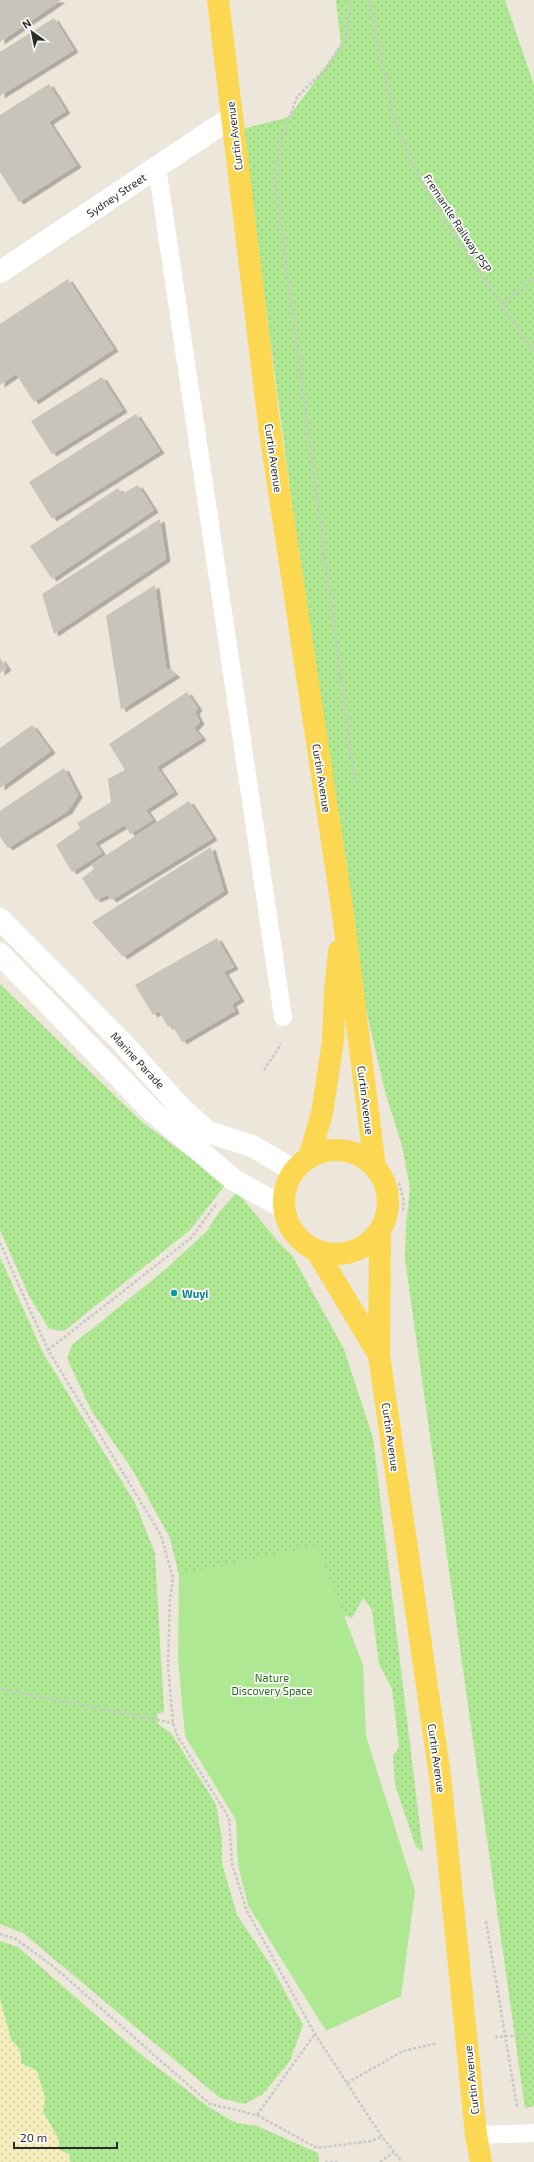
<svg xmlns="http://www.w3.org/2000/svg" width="534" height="2162" font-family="'Exo 2',sans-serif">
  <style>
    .grass { fill: url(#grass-dots) }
    .sand { fill: url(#sand-dots) }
    .park { fill: #aee893 }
    .building { fill: #c8c4b9; filter: url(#shadow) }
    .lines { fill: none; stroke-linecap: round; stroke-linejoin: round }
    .path { stroke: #c8c8c8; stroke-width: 2.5; stroke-dasharray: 3 2; stroke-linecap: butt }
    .lane { stroke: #fff; stroke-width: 18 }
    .street { stroke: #fff; stroke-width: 22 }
    .secondary { stroke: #fff; stroke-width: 22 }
    .primary { stroke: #fbd752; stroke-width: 22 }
    .culture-dot { fill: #0f9aa8; stroke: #fff; stroke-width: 1.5 }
    .labels { text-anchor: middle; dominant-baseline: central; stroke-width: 3.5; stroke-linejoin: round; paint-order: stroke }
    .street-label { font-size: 11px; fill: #2a2a2a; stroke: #fff }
    .culture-label { font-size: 11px; font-weight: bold; fill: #0d838f; stroke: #fff; text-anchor: start }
    .park-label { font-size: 11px; fill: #256d14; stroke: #fff }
  </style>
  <defs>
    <pattern id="grass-dots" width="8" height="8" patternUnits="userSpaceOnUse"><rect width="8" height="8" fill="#aee893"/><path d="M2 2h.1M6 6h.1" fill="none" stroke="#96c77f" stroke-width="1.8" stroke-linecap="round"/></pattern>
    <pattern id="sand-dots" width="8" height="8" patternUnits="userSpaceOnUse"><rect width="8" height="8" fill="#f5edbb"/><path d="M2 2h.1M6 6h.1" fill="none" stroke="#d2cba1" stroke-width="1.8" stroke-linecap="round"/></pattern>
    <filter id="shadow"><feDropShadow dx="4.5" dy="2.5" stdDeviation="0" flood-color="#0004"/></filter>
  </defs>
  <rect width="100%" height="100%" fill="#ede6db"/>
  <g class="grass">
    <polygon points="336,0 505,0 534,85 534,2106 525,2108 405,1259 406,1225 410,1188 402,1146 386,1095 351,946 242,129 289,117 341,45"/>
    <polygon points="0,984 142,1122 226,1184 190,1230 64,1331 49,1329 29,1296 0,1230"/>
    <polygon points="237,1192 281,1245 292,1255 344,1349 373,1438 423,1852 416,1847 395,1785 393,1756 399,1747 392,1689 379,1664 372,1610 363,1598 352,1618 312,1606 179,1575 170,1538 132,1469 91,1410 67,1358 72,1345 166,1269 207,1231 219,1212"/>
    <polygon points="0,1257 43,1353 135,1503 155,1553 164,1712 157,1714 158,1724 171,1733 216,1804 222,1839 222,1863 237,1915 270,1964 303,2025 290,2061 263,2094 245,2104 220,2098 23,1933 0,1924"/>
    <polygon points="0,1941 18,1947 139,2053 210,2108 236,2123 257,2126 318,2153 319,2162 70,2162 69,2154 59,2150 59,2140 43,2112 45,2097 21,2063 20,2050 11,2040 0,1999"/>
  </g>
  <polygon class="sand" points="0,1999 11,2040 20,2050 21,2063 37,2071 45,2097 43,2112 59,2140 59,2150 69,2154 70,2162 0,2162"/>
  <polygon class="park" points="317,1546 363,1665 366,1736 415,1891 401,1996 326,2031 248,1905 238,1865 236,1820 185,1736 178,1659 179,1575"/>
  <g class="building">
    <polygon points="0,0 60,0 60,1 0,42"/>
    <polygon points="54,18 74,50 0,96 0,52"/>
    <polygon points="49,84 66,111 49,122 77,165 19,202 0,172 0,115"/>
    <polygon points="68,279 114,349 34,402 16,374 0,385 0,324"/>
    <polygon points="102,377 123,410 52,454 31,421"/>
    <polygon points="136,414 160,451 52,519 29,482"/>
    <polygon points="138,485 154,510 52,579 30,546 118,488 122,494"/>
    <polygon points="160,519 166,559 54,634 42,594"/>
    <polygon points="155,585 166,667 176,675 121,710 106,616"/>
    <polygon points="0,658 7,668 0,673"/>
    <polygon points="187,692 198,708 195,712 200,722 194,728 202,738 157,767 174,792 146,810 153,820 130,834 125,825 95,843 102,853 72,872 56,845 80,828 77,823 111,802 108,779 125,770 109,744"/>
    <polygon points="32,725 51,751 0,788 0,748"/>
    <polygon points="64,768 78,795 68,811 8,848 0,837 0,811"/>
    <polygon points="189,801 213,838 112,900 108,895 96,900 82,878 94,869 91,865"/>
    <polygon points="211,847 224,891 123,957 92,922"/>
    <polygon points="217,938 234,967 224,972 240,999 232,1004 235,1011 182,1042 172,1025 168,1027 159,1011 153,1015 135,985"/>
  </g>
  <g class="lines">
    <g class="path">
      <polyline points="351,0 346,38 325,69 297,97 280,142 276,188 355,783"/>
      <polyline points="369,0 394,118 415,170 442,217 534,351"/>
      <polyline points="502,305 534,278"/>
      <polyline points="264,1070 281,1044"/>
      <polyline points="399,1183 404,1201 403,1211"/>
      <polyline points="0,1243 48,1350 161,1535 173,1578 170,1598 168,1666 173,1723 178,1737 229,1818 232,1864 247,1911 315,2034 382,2137 402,2162"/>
      <polyline points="48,1350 191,1238 217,1203"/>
      <polyline points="0,1689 173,1723"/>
      <polyline points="486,1921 517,2107"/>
      <polyline points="0,1934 16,1939 54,1967 210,2104 257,2115 317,2148 371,2141 382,2137"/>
      <polyline points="495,2037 524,2035"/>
      <polyline points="347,2083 403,2051 438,2043"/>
      <polyline points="257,2115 315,2034"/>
      <polyline points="325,2162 339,2162"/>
      <polyline points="380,2162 394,2152"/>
    </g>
    <g class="lane">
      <polyline points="157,167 283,1017"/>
      <polyline points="476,2135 534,2133"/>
    </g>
    <polyline class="street" points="0,272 232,117"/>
    <g class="secondary">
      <polyline points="0,919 122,1042 179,1106 208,1132 252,1146 295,1171"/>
      <polyline points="0,954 152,1111 234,1180 284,1208"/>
    </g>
    <g class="primary">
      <polyline points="218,0 269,425 343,914 375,1167"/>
      <circle cx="336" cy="1202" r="52"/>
      <polyline points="309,1158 322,1113 333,1041 335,990 339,951"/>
      <polyline points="380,1230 379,1355 440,1776 476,2135 481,2162"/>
      <polyline points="316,1250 379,1355"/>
    </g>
  </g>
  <circle class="culture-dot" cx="174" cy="1293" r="4"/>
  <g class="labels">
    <g class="street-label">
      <text transform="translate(234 136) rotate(-97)">Curtin Avenue</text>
      <text transform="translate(116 195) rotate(-34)">Sydney Street</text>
      <text transform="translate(458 223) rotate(57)">Fremantle Railway PSP</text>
      <text transform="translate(274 458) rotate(82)">Curtin Avenue</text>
      <text transform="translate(322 778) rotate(81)">Curtin Avenue</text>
      <text transform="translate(138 1060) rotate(47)">Marine Parade</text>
      <text transform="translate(366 1100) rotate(83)">Curtin Avenue</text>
      <text transform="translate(391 1437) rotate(82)">Curtin Avenue</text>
      <text transform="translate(437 1758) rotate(82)">Curtin Avenue</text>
      <text transform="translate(471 2080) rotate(-96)">Curtin Avenue</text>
    </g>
    <g class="culture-label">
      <text x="182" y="1293">Wuyi</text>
    </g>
    <g class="park-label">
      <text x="272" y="1677">Nature<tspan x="272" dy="13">Discovery Space</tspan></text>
    </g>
  </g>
  <g transform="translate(32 32) rotate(327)" stroke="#ffffff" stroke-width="3" paint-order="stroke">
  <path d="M0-3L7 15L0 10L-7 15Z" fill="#2a2a2a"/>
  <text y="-6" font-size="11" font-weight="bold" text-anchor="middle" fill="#2a2a2a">N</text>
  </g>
  <path d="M14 2142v6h103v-6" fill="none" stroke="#2a2a2a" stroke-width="2"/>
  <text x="20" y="2142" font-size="12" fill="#2a2a2a" stroke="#ffffff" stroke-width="3" paint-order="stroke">20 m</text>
</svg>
